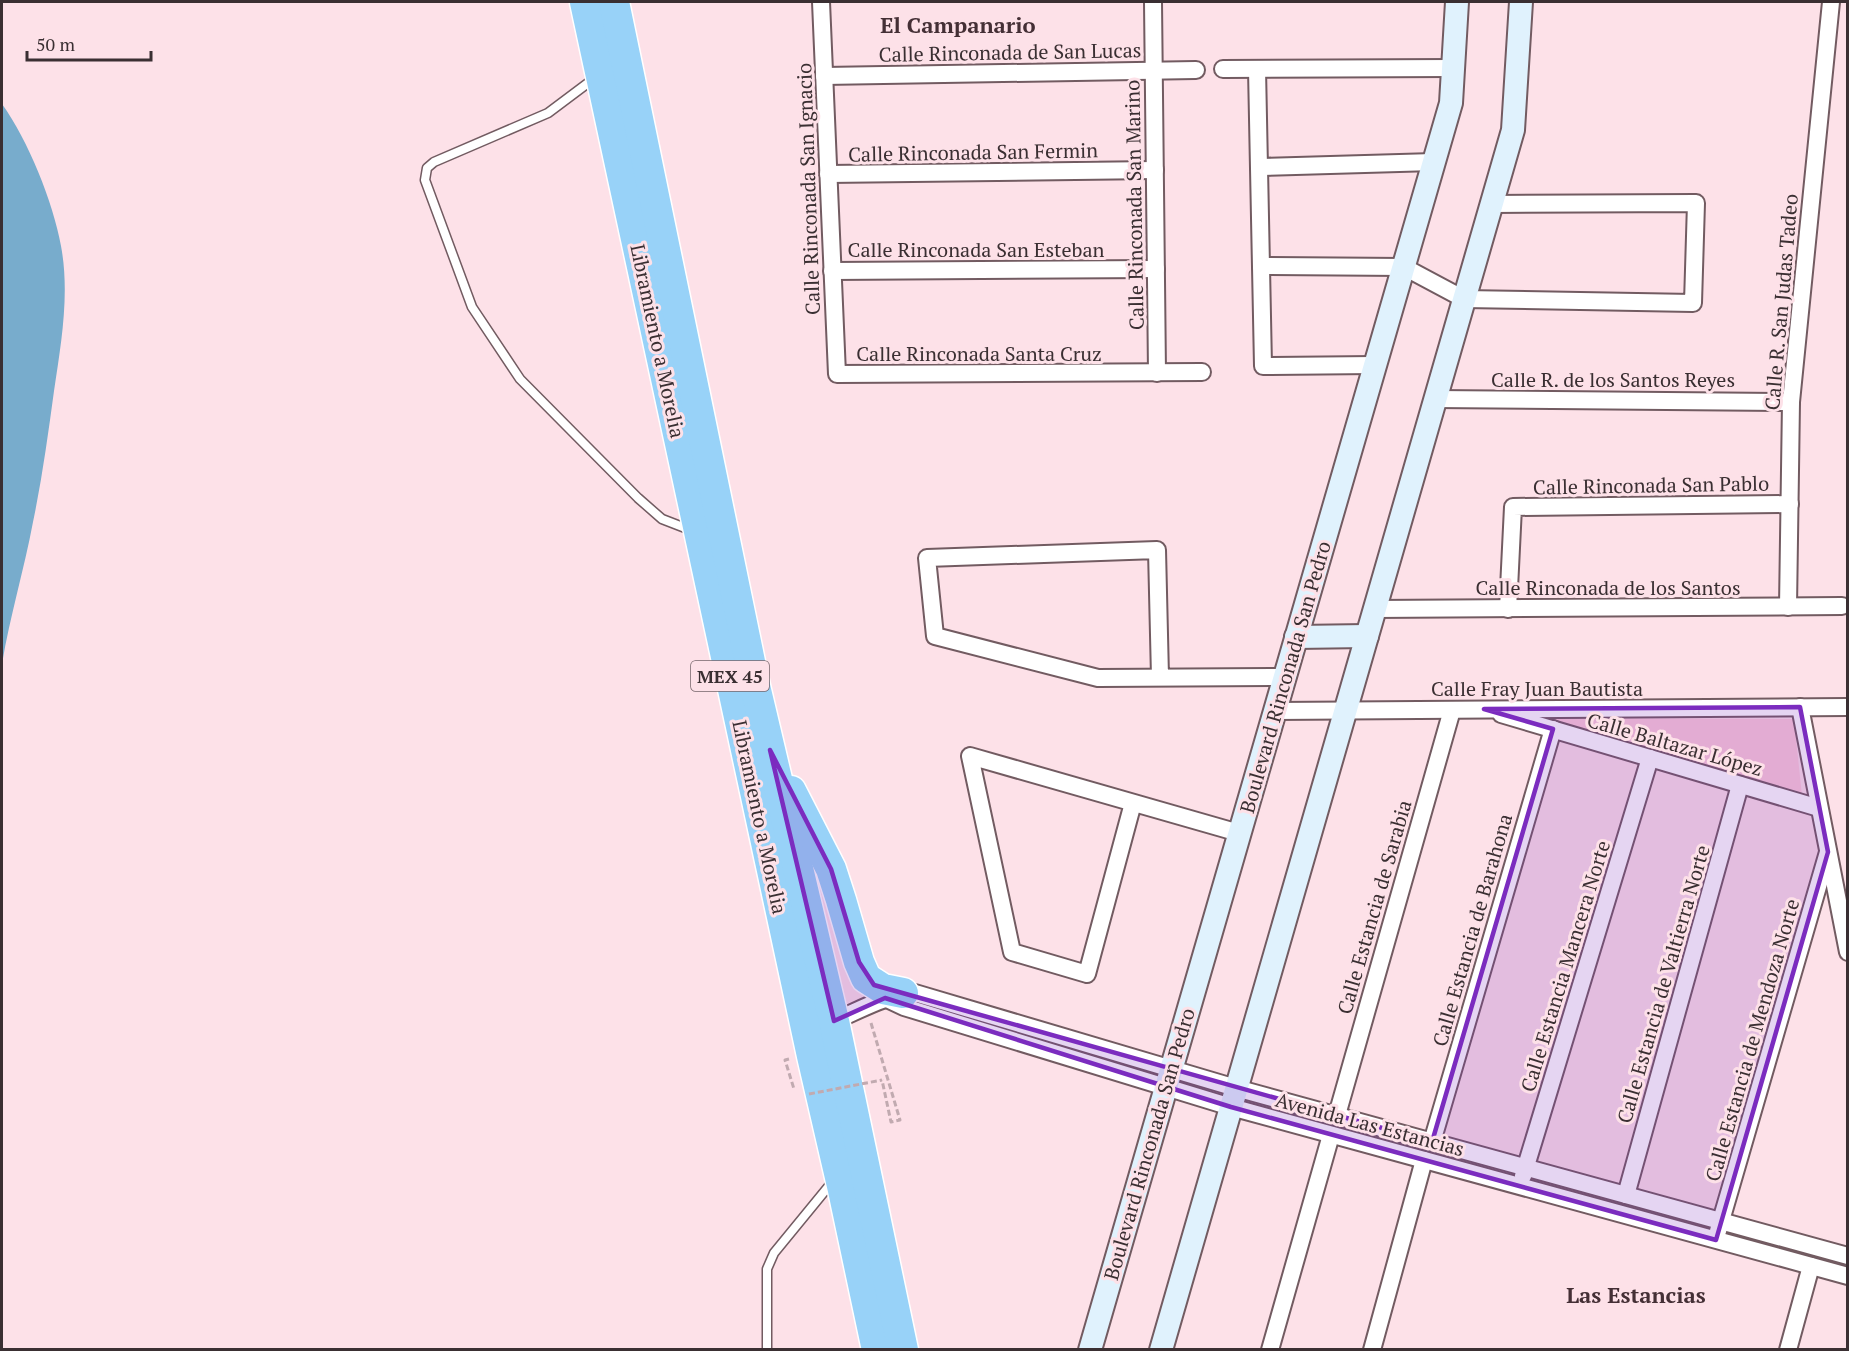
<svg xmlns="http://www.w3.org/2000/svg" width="1849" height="1351" font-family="'PT Serif',serif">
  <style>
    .green { fill: #fdccd9 }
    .water { fill: #78accc }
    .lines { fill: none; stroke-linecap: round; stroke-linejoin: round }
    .lane-casing { stroke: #725b61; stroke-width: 11 }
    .street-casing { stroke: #725b61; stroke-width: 20 }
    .secondary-casing { stroke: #725b61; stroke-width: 26 }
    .highway-casing { stroke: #fff; stroke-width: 33 }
    .path { stroke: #c1aab0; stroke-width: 3; stroke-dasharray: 6 3; stroke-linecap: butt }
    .lane { stroke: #fff; stroke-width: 8 }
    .street { stroke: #fff; stroke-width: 16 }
    .secondary { stroke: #e0f2fd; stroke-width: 22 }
    .highway { stroke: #98d2f8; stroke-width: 30 }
    .path-bridge { stroke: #c1aab0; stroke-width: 3; stroke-dasharray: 6 3; stroke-linecap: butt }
    .marked { fill: #7b2cbf; fill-opacity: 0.2; stroke: #7b2cbf; stroke-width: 4.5; stroke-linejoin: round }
    .labels { text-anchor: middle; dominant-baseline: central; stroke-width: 6; stroke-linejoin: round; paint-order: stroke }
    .shield { fill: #fde1e8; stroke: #746469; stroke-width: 1.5 }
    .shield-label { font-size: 18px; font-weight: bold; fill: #3a2f32 }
    .street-label { font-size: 20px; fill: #3a2f32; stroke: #fde1e8 }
    .quarter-label { font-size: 22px; font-weight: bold; fill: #442f35; stroke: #fde1e8 }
  </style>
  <rect width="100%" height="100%" fill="#fde1e8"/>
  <polygon class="green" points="1542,718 1794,719 1802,796"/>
  <path class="water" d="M2 104C28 140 53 202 61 246 70 294 61 344 54 391 48 435 42 479 33 522 24 570 10 616 2 664Z"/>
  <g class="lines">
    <g class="lane-casing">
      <g id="lane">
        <polyline points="596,77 548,113 434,162 427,168 425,180 472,307 520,379 638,498 662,519 693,531"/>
        <polyline points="767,1350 767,1269 774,1253 833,1181"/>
      </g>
    </g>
    <g class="street-casing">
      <g id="street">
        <polyline points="821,2 837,374 1202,372"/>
        <polyline points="1153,2 1157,373"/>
        <polyline points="1223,69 1453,68"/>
        <polyline points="1257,69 1263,366 1375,365"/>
        <polyline points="824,76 1196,70"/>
        <polyline points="1259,167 1434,162"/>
        <polyline points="828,174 1155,170"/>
        <polyline points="1261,266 1404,267 1464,299 1693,303 1696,203 1492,204"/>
        <polyline points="832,271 1156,269"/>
        <polyline points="1435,399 1791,402"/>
        <polyline points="1788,607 1791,402 1831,2"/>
        <polyline points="1374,609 1842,606"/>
        <polyline points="1508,609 1513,507 1790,504"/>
        <polyline points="1160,677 1157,550 927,558 935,636 1098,678 1285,677"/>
        <polyline points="1800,707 1848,952"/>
        <polyline points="1275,711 1848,707"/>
        <polyline points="1501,714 1819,808"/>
        <polyline points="1133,803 1087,974 1012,952 970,756 1239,833"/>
        <polyline points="887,999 904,1007 1231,1107 1848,1276"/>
        <path d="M834 1021C860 1010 887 994 915 993L1236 1088 1848 1256"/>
        <polyline points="1337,1115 1452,710"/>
        <polyline points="1432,1142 1553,729"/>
        <polyline points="1523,1176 1650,758"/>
        <polyline points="1626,1195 1740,785"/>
        <polyline points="1718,1231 1828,852"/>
        <polyline points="1270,1350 1331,1135"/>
        <polyline points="1372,1350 1424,1160"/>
        <polyline points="1788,1350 1811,1266"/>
      </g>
    </g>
    <g class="secondary-casing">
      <g id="secondary">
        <polyline points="1296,637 1367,636"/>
        <polyline points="1090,1350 1451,103 1457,2"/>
        <polyline points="1161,1350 1513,130 1521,2"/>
      </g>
    </g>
    <g class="highway-casing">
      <g id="highway">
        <polyline points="585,2 812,1056 843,1190 877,1350"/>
        <polyline points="614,2 755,686 834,1021 903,1350"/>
        <polyline points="791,791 831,869 841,900 859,962 866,978 883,989 903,993"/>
      </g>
    </g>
    <g class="path">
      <polyline points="871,1023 900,1120 891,1122 882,1080"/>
      <polyline points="789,1059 785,1060 794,1089"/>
    </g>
    <use href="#lane" class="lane"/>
    <use href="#street" class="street"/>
    <use href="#secondary" class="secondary"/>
    <use href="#highway" class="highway"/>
    <polyline class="path-bridge" points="809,1094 882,1080"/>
  </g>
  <path class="marked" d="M1800 707 1828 852 1716 1240 1231 1107 885 998 834 1021 770 750 831 869 859 962 874 985 1432 1142 1553 729 1484 709Z"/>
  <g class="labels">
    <rect class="shield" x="691" y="661" width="78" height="30" rx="4.5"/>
    <g class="shield-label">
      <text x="730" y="676">MEX 45</text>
    </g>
    <g class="street-label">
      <text transform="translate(1010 52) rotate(-1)">Calle Rinconada de San Lucas</text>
      <text transform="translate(973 152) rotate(-1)">Calle Rinconada San Fermin</text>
      <text transform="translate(808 189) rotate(-92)">Calle Rinconada San Ignacio</text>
      <text transform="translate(1134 205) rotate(-91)">Calle Rinconada San Marino</text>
      <text x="976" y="249">Calle Rinconada San Esteban</text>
      <text transform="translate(1781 302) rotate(-85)">Calle R. San Judas Tadeo</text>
      <text transform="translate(658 341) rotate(78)">Libramiento a Morelia</text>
      <text x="979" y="353">Calle Rinconada Santa Cruz</text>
      <text x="1613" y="379">Calle R. de los Santos Reyes</text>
      <text transform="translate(1651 485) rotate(-1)">Calle Rinconada San Pablo</text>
      <text x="1608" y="587">Calle Rinconada de los Santos</text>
      <text transform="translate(1285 677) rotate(-74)">Boulevard Rinconada San Pedro</text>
      <text x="1537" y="688">Calle Fray Juan Bautista</text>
      <text transform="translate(1675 744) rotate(16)">Calle Baltazar López</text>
      <text transform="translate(760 817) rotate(78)">Libramiento a Morelia</text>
      <text transform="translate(1374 907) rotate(-74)">Calle Estancia de Sarabia</text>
      <text transform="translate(1472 930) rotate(-74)">Calle Estancia de Barahona</text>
      <text transform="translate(1565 966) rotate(-73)">Calle Estancia Mancera Norte</text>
      <text transform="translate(1663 984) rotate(-74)">Calle Estancia de Valtierra Norte</text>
      <text transform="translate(1752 1040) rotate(-74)">Calle Estancia de Mendoza Norte</text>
      <text transform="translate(1370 1124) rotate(15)">Avenida Las Estancias</text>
      <text transform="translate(1149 1144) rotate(-74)">Boulevard Rinconada San Pedro</text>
    </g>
    <g class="quarter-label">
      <text x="958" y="24">El Campanario</text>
      <text x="1636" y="1294">Las Estancias</text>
    </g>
  </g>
  <rect width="1849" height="1351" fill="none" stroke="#3a2f32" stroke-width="6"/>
  <path d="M27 51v9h124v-9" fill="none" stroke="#3a2f32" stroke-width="3"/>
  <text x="36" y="51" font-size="18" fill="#3a2f32" stroke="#fde1e8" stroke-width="4.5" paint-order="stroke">50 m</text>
</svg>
